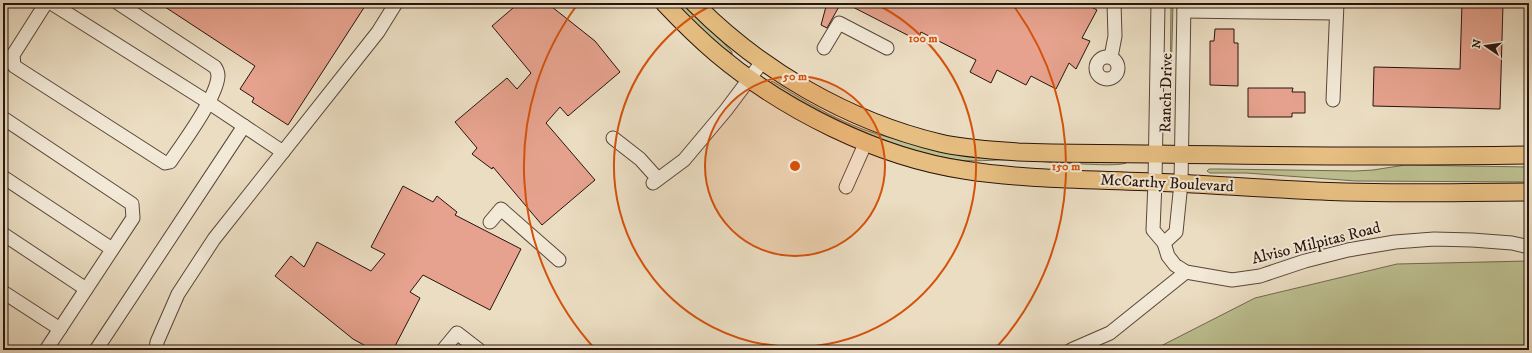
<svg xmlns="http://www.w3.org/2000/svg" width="1532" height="353" font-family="'IM FELL DW Pica',serif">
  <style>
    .green { fill: #bcbf90; stroke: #726a4e }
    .building { fill: #e6a28e; stroke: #28140c }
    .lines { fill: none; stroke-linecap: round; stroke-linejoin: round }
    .minor-casing { stroke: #59463a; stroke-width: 15 }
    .major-casing { stroke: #28140c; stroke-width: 19 }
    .minor { stroke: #f2e9d7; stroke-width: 13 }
    .major { stroke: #e6be81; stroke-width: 17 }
    .ring { fill: none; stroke: #d5520c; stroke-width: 2 }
    .labels { text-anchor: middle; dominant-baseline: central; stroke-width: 4; stroke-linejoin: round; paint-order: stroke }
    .street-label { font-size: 16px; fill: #28140c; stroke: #f2e9d7 }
    .centre { fill: #d5520c; stroke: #f2e9d7; stroke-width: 2 }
    .ring-label { font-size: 12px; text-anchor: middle; font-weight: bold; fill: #d5520c; stroke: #f2e9d7; stroke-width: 4; stroke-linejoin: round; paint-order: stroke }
  </style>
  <rect width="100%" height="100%" fill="#ebddc2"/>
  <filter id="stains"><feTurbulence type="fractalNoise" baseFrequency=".005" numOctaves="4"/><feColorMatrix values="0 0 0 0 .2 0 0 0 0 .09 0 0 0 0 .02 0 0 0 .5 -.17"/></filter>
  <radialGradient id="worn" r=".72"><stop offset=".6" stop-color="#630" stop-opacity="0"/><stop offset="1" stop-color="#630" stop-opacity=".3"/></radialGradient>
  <g class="green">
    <polygon points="674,3 686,3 709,27 732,52 732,54 718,44"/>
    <polygon points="1171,3 1173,3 1170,120"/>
    <path d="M772 81C810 104 848 128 892 138L1126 163C1116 167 1074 163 1060 163 1045 162 1030 160 1015 160 994 159 971 163 951 159 886 147 826 116 770 83Z"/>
    <polygon points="1405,165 1529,167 1529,182 1356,181 1246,173 1210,173 1207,171 1209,169 1219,169 1355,171 1373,170"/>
    <polygon points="1529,261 1529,350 1153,350 1255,298 1397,264"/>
  </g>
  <g class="building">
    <polygon points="159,3 367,3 288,125 252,102 254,98 240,89 255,66"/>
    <polygon points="506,3 547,3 595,41 620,72 568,116 560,107 546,123 595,180 542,225 493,167 492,169 472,154 477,148 455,122 507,78 517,89 531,73 492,26 513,8"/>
    <polygon points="827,3 841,3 827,28 821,25"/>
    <polygon points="845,3 1084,3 1097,10 1082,38 1090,41 1076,69 1069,63 1056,89 1031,76 1026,85 997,70 991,83 970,72 976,60 921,32 917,40"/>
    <polygon points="1462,3 1503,4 1500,109 1373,106 1374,67 1460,69"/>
    <polygon points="1215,29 1234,29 1234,43 1238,43 1238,86 1210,85 1210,41 1214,41"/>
    <polygon points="1248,88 1293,88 1292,92 1305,92 1305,113 1292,113 1292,117 1248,117"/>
    <polygon points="403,186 433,202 437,196 457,212 455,215 521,249 490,310 423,275 410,292 420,298 393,350 373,350 353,339 275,276 291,256 304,267 317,242 371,271 385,254 371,247"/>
  </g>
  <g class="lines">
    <g class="minor-casing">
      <g id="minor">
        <path d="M46 3 13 55 14 66 165 163 170 162C183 143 217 97 218 76 218 73 217 70 215 67L118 3"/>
        <polyline points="51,3 208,102 283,152"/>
        <polyline points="1158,3 1155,182 1153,230 1164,243 1168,256 1175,265 1186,272 1232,280 1260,276 1305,261 1348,250 1395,242 1434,239 1472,240 1512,243 1529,247"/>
        <polyline points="1184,11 1336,13"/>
        <polyline points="824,48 839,23 887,48"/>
        <circle cx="1107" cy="68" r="11"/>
        <polyline points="1111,57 1115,36 1114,3"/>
        <polyline points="1333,100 1337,3"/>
        <polyline points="3,118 132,204 133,218 46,350"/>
        <polyline points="613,138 640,159 658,179"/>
        <polyline points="3,177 112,249"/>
        <polyline points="653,183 684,160 726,110 762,62"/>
        <polyline points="846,187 866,142"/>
        <polyline points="490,222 501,209 559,260"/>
        <polyline points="3,234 86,289"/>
        <polyline points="1164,243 1176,232 1181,183 1184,3"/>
        <polyline points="3,292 60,329"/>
        <polyline points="96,350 244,126"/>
        <polyline points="156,350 157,342 178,294 214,239 378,32 396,3"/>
        <polyline points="443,350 457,333 479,350"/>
        <polyline points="1071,350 1110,333 1186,272"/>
      </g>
    </g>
    <g class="major-casing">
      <g id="major">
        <path d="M664 3C681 21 698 38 717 54 784 110 877 157 964 170 1033 181 1105 179 1175 183 1232 186 1288 190 1345 192 1406 194 1468 192 1529 192"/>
        <path d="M694 3C760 70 848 121 940 143 965 149 992 150 1018 152 1064 154 1109 153 1155 154 1280 156 1404 157 1529 155"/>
      </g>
    </g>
    <use href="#minor" class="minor"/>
    <use href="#major" class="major"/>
  </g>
  <circle cx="795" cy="166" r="90" fill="#d5520c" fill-opacity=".12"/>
  <g class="ring">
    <circle cx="795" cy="166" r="90"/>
    <path d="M874 3A181 181 0 1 1 716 3"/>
    <path d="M595 349A271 271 0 0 1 577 5M1013 5A271 271 0 0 1 995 349"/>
  </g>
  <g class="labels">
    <g class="street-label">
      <text transform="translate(1166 93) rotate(-89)">Ranch Drive</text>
      <text transform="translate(1167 183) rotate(3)">McCarthy Boulevard</text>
      <text transform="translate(1316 243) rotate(-14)">Alviso Milpitas Road</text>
    </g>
  </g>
  <circle cx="795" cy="166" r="6" class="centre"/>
  <g class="ring-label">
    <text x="923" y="42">100 m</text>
    <text x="795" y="80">50 m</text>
    <text x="1066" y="170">150 m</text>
  </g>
  <rect width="1532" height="353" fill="none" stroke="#ebddc2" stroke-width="16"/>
  <rect x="4" y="4" width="1524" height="345" fill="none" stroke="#28140c" stroke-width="2"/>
  <rect x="8" y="8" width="1516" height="337" fill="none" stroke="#28140c"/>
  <g transform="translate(1486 46) rotate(283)" stroke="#f2e9d7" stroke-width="3" paint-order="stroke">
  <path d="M0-3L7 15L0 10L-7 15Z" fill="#28140c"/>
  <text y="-6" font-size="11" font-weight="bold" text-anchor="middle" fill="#28140c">N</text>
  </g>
  <rect width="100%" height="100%" filter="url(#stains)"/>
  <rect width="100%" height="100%" fill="url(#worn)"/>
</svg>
